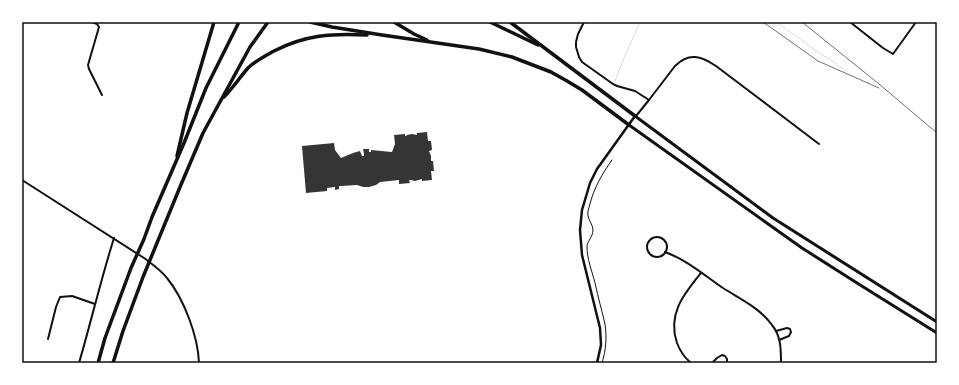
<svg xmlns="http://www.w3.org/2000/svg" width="959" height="385" font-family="Raleway,sans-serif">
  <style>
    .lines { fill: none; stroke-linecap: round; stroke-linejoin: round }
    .stream { stroke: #d9d9d9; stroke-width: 1 }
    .building { fill: #353535 }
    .path { stroke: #111; stroke-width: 1 }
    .minor { stroke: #111; stroke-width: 2 }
    .tertiary { stroke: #111; stroke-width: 2.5 }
    .primary { stroke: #111; stroke-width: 3 }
    .motorway { stroke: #111; stroke-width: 3.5 }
    .rail { stroke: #707070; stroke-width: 1 }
    .neatline { fill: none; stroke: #111; stroke-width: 1.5 }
  </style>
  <rect width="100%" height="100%" fill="#fff"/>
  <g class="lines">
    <g class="stream">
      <polyline points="777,22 819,53 834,62 844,70"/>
      <polyline points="615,81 621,65 640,22"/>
    </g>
  </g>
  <polygon class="building" points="427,132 428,141 431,141 432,150 429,151 431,156 431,161 433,161 434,171 431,171 432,180 422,181 422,179 415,181 411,180 409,180 410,183 399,184 399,180 380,182 376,185 369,187 363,187 357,185 341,186 339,186 339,189 335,190 335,187 327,188 327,191 306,193 302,146 334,143 335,150 341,158 353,153 360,151 362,156 364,156 364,154 363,149 369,149 369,152 371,152 371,150 392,152 395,144 394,135 405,134 405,136 406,136 407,135 412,134 417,135 417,133"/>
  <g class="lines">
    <path class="path" d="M602 363C606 350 607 338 605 324 602 311 598 297 595 283 592 271 587 259 587 247 587 241 593 237 593 230 593 225 589 221 588 216 587 212 589 208 590 204 594 188 602 174 612 160"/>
    <g class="minor">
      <polyline points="92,22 97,24 99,27 88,65 89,69 102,95"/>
      <polyline points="584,22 578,34 576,42 576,47 579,57 582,62 613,84 617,86 635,91 649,100"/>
      <polyline points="850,22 883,48 893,54 916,22"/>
      <path d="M636 116 649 100 675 66C689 52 701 56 716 66L819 144"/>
      <path d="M22 180 144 258C152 264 161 270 167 278 184 299 198 336 199 363"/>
      <circle cx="657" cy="247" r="10"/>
      <path d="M665 252C687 260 704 275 723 288 740 299 760 308 772 325 781 336 781 349 781 363"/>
      <polyline points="776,331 787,328 790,329 791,332 789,336 779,340"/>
      <polyline points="48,339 56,307 60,297 72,296 95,304"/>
      <path d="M79 363C91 322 101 279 114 238"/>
      <path d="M691 363C685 358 680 351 677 343 667 314 684 294 701 273"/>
      <polyline points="712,363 717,358 722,355 725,356 727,359 727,363"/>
    </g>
    <polyline class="tertiary" points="597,363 601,345 600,328 582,255 580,230 582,210 590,183 597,169 635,116"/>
    <g class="primary">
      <polyline points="635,116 773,218 937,322"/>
      <polyline points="629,125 802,248 857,283 937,333"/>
    </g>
    <g class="motorway">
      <polyline points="310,22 332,27 382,35 479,49 512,57 551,72 567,81 582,90 629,125"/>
      <polyline points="394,22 414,34 427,40"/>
      <polyline points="490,22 538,45"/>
      <polyline points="510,22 635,116"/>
      <path d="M224 97C233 88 240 77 248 68 255 61 265 56 274 51 305 35 332 33 367 35"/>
      <polyline points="177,156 187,113 214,22"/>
      <polyline points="98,363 105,338 131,268 144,239 152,217 184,143 206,88 239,22"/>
      <polyline points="113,363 123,331 143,277 180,187 203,133 250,47 268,22"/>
    </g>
    <g class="rail">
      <polyline points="763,22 818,61 879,88"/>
      <polyline points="802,22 879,84 937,133"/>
    </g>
  </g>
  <rect width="959" height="385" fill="none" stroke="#ffffff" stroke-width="46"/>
  <rect x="23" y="23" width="913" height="339" class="neatline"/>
</svg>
